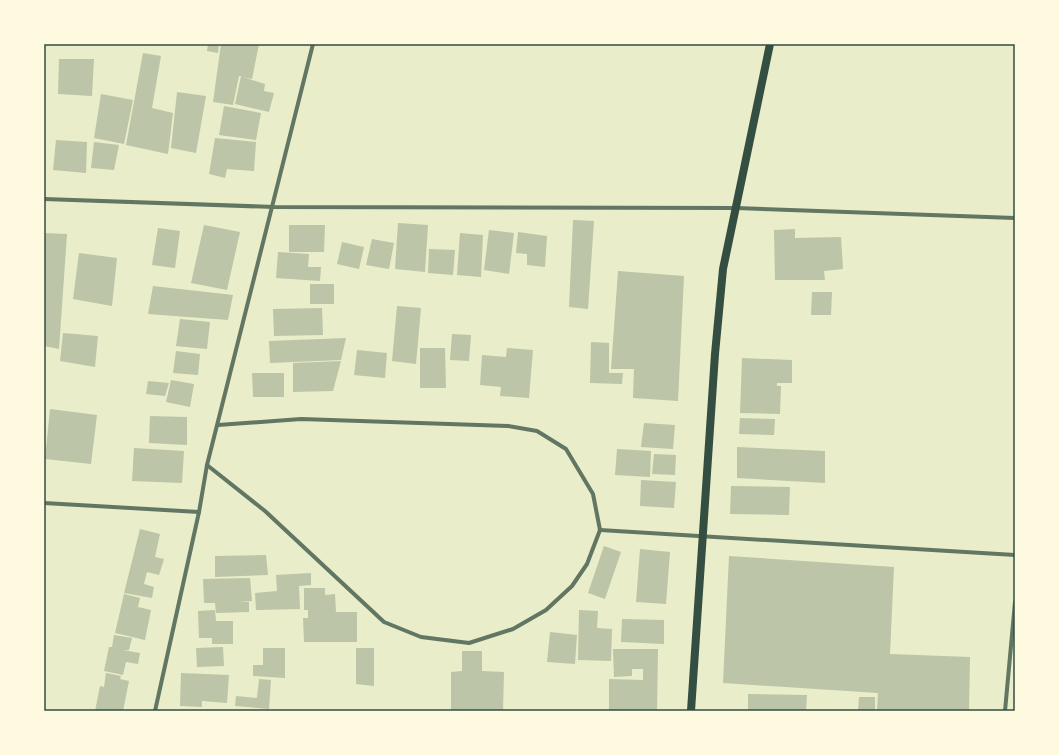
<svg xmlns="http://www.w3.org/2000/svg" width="1059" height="755" font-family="'Roboto Condensed',sans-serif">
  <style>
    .building { fill: #bcc5a7 }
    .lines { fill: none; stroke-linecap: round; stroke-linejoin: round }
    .minor { stroke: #617663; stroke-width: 4 }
    .secondary { stroke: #344e41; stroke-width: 8 }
    .neatline { fill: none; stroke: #344e41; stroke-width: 1.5 }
  </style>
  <rect width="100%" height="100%" fill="#e9edc9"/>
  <g class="building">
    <polygon points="208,44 219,44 218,53 207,51"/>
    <polygon points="221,44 259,44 252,79 243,77 265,84 264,91 274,93 269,112 235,104 241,76 239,76 233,105 213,102"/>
    <polygon points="143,53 161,56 152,108 173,113 168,154 126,145"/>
    <polygon points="59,59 94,59 92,96 58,94"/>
    <polygon points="177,92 206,96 196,153 171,148"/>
    <polygon points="101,94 133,100 124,144 94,138"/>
    <polygon points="224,106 261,113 256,140 219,135"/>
    <polygon points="215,138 256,142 254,171 227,169 225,178 209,174"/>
    <polygon points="56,140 87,142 86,173 53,170"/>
    <polygon points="94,142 119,145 114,170 91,168"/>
    <polygon points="573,220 594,221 588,309 569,307"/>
    <polygon points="398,223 428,225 425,272 395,269"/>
    <polygon points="204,225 240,232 227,290 191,283"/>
    <polygon points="289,225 325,225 324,252 289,252"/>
    <polygon points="158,228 180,231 175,268 152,265"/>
    <polygon points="795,229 795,238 841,237 843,269 824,271 825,280 775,280 774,230"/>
    <polygon points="489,230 514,233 509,274 484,270"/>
    <polygon points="518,232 547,236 545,267 527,265 527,254 516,253"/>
    <polygon points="44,233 67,234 59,349 44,346"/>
    <polygon points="460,233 483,235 481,277 457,275"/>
    <polygon points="372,239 394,243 389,269 366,265"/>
    <polygon points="342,242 364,247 359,269 337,264"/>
    <polygon points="429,249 455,250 453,275 428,273"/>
    <polygon points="278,252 309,254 308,267 321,267 320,281 276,278"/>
    <polygon points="79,253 117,258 112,306 73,299"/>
    <polygon points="618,271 684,276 678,401 633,398 634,369 611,369"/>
    <rect x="310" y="284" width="24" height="20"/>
    <polygon points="153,286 233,295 228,320 148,314"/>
    <polygon points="812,292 832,292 831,315 811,315"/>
    <polygon points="397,306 421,308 416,364 392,361"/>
    <polygon points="322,308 323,335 274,336 273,309"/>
    <polygon points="180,319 210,322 207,349 176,346"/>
    <polygon points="63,333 98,336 95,367 60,361"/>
    <polygon points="452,334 471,335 469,361 450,360"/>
    <polygon points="346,338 341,360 270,363 269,341"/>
    <polygon points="591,342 609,343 609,373 623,373 622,384 590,383"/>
    <polygon points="420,348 445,348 446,388 420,388"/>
    <polygon points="507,348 533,350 529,398 500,396 501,387 480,385 482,355 506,357"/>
    <polygon points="357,350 387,353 385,378 354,375"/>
    <polygon points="176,351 200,354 198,375 173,373"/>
    <polygon points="742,358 792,360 792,383 777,383 777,386 781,386 780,414 740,413"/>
    <polygon points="341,361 333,391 293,392 293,363"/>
    <polygon points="252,373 284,373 284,397 253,397"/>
    <polygon points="171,380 194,384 190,407 166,402"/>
    <polygon points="148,381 169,383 165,396 146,394"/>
    <polygon points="50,409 97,415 91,464 45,459"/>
    <polygon points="150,416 187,417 187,445 149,443"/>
    <polygon points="740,418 775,419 774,435 739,434"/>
    <polygon points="644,423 675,425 673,449 641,447"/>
    <polygon points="737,447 825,451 825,483 737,478"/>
    <polygon points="134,448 184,451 182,483 132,481"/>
    <polygon points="617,449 651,451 650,477 615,475"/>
    <polygon points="654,454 676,455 675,475 652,474"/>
    <polygon points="641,480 676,482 674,508 640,506"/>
    <polygon points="731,486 790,487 789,515 730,514"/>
    <polygon points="140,529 160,534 155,557 164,559 159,575 147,572 144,584 154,587 152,598 124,593"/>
    <polygon points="604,546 621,552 605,599 588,593"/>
    <polygon points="640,549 670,552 666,604 636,602"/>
    <polygon points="266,555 268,575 215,577 215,556"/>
    <polygon points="729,556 894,567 890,654 970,657 969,711 877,711 878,693 723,683"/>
    <polygon points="311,573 311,585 299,586 300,609 256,610 255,593 277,591 276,575"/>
    <polygon points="250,578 252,601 238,602 249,602 249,612 216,613 215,603 204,603 203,579"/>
    <polygon points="304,588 325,588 325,595 335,594 336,612 357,612 357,642 304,642 303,618 308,618 308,610 304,610"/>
    <polygon points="124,594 140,598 138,607 151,610 145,640 115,633"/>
    <polygon points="215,610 216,621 233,621 233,644 212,644 212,638 199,638 198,611"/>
    <polygon points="579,610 598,611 597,628 612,629 611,661 578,660"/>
    <polygon points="622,619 664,620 664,644 621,642"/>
    <polygon points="550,632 577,635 575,664 547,662"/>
    <polygon points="114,635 132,638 129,650 123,650 140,653 138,664 126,662 123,675 104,671 109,647 112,647"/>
    <polygon points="223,647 224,666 197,667 196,648"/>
    <polygon points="263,648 285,648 285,678 253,676 253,665 263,665"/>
    <polygon points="356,648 374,648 374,686 356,684"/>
    <polygon points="613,649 658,649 657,711 609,711 609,679 643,680 643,669 632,669 632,676 614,677"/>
    <polygon points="462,651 482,651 482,671 504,672 503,711 451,711 451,672 462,671"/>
    <polygon points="106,673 121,676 120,679 129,681 123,711 95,711 100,686 104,687"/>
    <polygon points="181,673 229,675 227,703 202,701 202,707 180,706"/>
    <polygon points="259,679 271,680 269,709 235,706 236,696 257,698"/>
    <polygon points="748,694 807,695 806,711 748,711"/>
    <polygon points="859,697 875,697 875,711 858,711"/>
  </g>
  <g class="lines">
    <g class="minor">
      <polyline points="44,199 274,207 736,208 1015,218"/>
      <polyline points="207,465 265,511 384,622 421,637 469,643 513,629 546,610 572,586 587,564 600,530 593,494 566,449 537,431 508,426 301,419 218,425"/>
      <polyline points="44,503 199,512"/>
      <polyline points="600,530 1015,555"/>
      <polyline points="155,711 199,512 207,465 313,44"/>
      <polyline points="1005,711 1015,602"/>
    </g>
    <polyline class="secondary" points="691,711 715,354 723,269 770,44"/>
  </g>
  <rect width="1059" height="755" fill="none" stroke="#fefae0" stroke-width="90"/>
  <rect x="45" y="45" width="969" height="665" class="neatline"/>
</svg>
